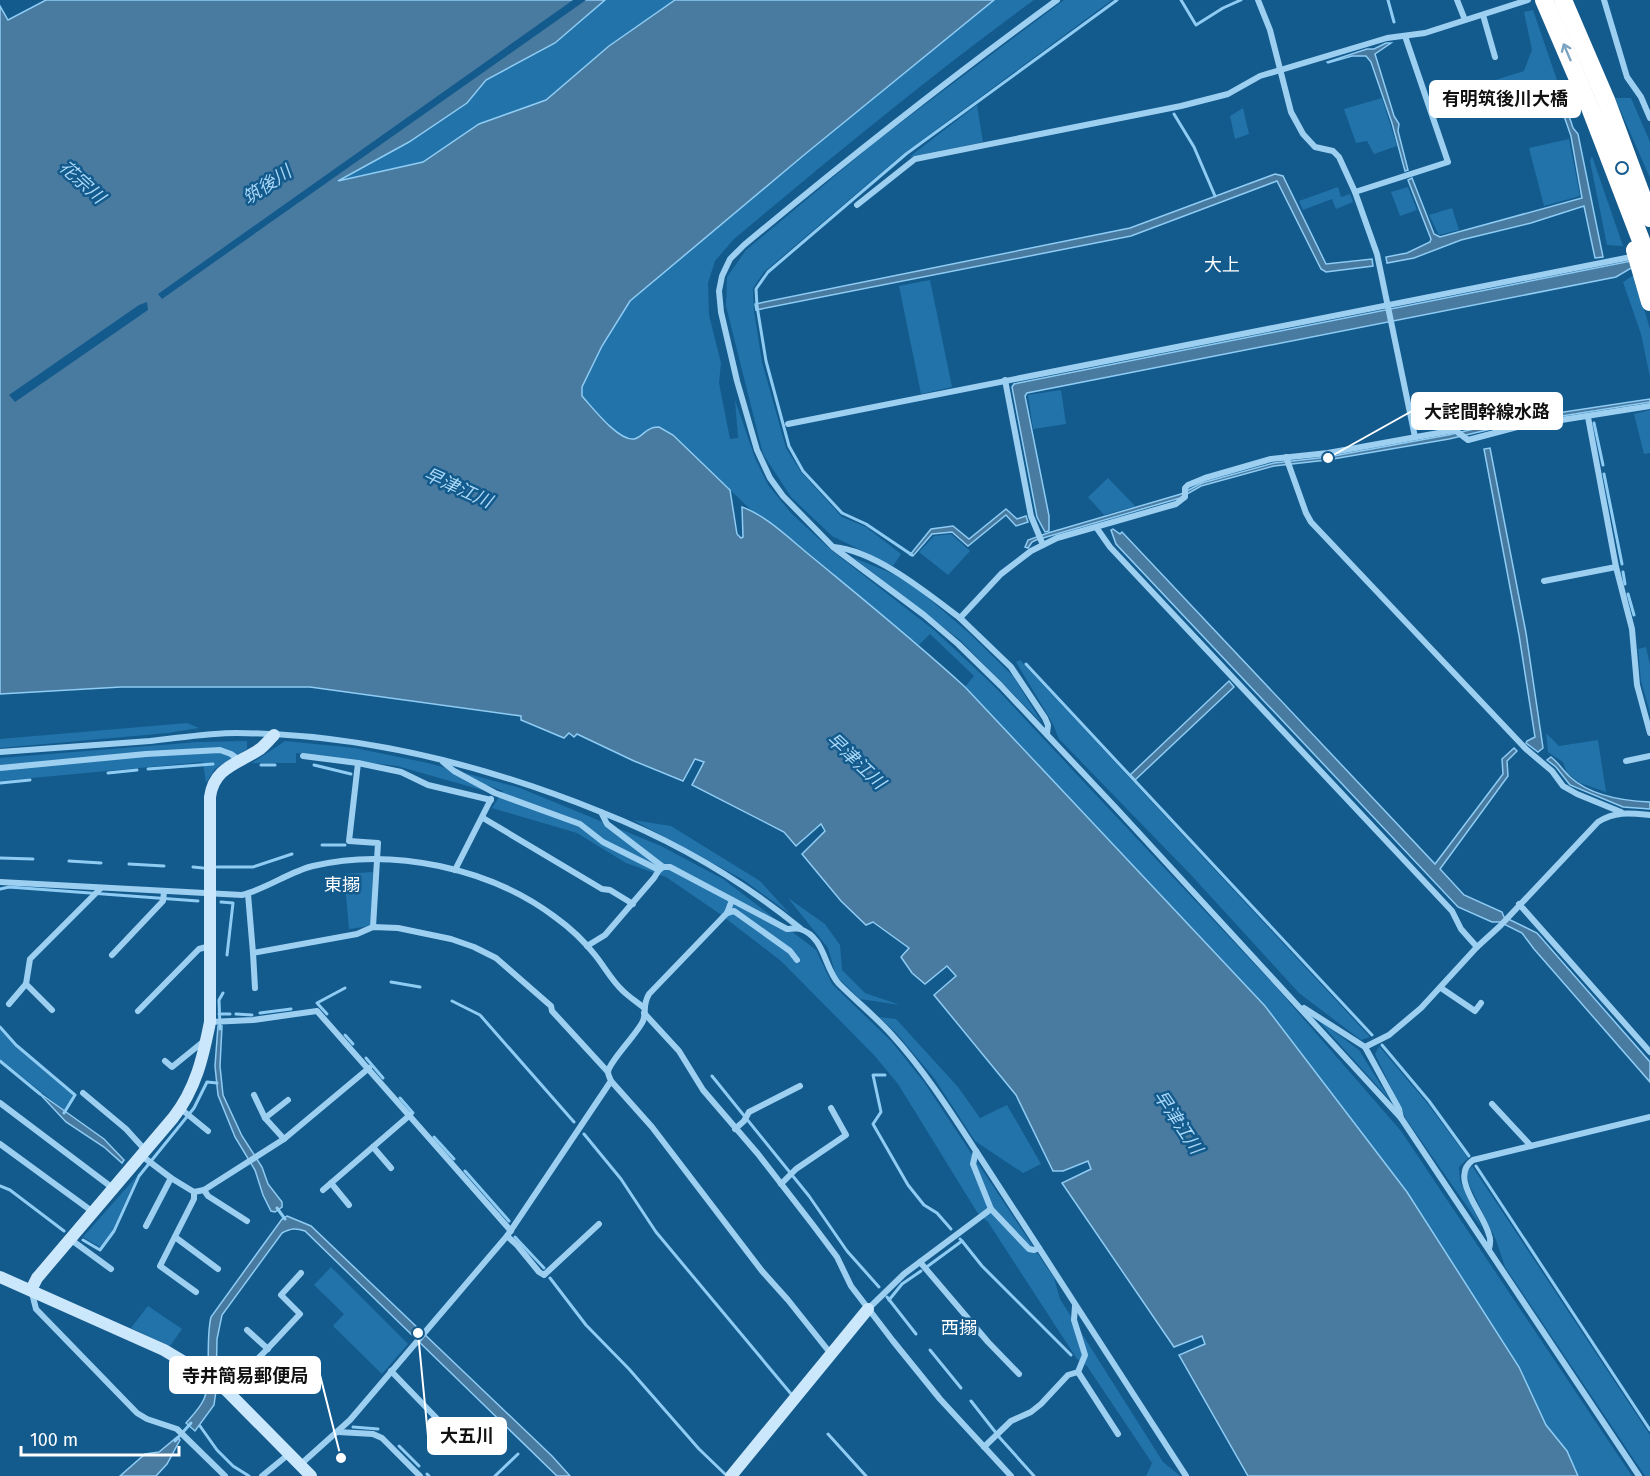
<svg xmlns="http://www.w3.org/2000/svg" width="1650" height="1476" font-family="'Fira Sans','Noto Sans JP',sans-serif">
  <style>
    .green { fill: #2273aa }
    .water { fill: #497ba1; stroke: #8fccf4; stroke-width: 1.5 }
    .pier { fill: #135a8d }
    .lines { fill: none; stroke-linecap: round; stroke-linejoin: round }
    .stream { stroke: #8fccf4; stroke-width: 3 }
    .street { stroke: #9dcff1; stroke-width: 6 }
    .secondary { stroke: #cbe7fb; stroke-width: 12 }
    .highway { stroke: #fff; stroke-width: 18 }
    .oneway { stroke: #7da4c0 }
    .labels { text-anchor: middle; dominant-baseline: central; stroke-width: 5; stroke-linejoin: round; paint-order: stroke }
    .water-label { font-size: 18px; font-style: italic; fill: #a9d8f8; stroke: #135a8d }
    .neighbourhood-label { font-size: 18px; fill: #fff; stroke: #135a8d }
    .leader { fill: none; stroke: #fff; stroke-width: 2 }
    .callout-dot { fill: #fff; stroke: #135a8d; stroke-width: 2 }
    .callout { fill: #fff; stroke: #fff; stroke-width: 2 }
    .callout-label { font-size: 18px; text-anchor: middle; font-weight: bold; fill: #111 }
  </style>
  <rect width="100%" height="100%" fill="#135a8d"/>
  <g class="green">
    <polygon points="605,0 675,0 609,46 546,100 479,124 423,162 335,182 410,142 467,103 486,80 555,43"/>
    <path d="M994 0H1034C931 75 832 157 734 239L715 261 708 283 709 315 721 363 719 383 730 439 738 438 735 400 755 458 768 485 791 513 831 550 934 630 994 686 1275 986 1401 1131 1632 1476H1567L1118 851 965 687 974 676 930 634 919 645 782 533 750 509 673 435 649 429C644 433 639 439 633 439 617 440 592 407 582 396V387L602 346 630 301 804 155Z"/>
    <polygon points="1064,0 1112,0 903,154 764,272 753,288 754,311 762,362 786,448 801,472 842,517 866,527 901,554 893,566 832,536 791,497 763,454 726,306 727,277 746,250 879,139"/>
    <polygon points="1533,10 1559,86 1554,95 1495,112 1486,83 1524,71 1532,50 1524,12"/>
    <polygon points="1382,98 1397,146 1374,154 1367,141 1356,143 1344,109"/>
    <polygon points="1615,98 1631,98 1650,142 1650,178"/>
    <polygon points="977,105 983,142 909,157"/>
    <polygon points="1243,108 1249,134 1235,139 1230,116"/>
    <polygon points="1569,139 1580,196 1544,206 1529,148"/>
    <polygon points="1592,156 1623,246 1607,245 1590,161"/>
    <polygon points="1338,187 1341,197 1350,194 1353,202 1336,209 1332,199 1303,210 1299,201"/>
    <polygon points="1408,187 1417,210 1400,216 1391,192"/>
    <polygon points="1452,208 1459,230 1439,235 1429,215"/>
    <polygon points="1634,275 1650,329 1650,377 1641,334 1623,282"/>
    <polygon points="930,280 952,387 921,394 899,286"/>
    <polygon points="1061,390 1066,424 1033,429 1028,395"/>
    <polygon points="1650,410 1650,453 1644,454 1634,414"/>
    <polygon points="1108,478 1135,506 1136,506 1104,515 1088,497"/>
    <polygon points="951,534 970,551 948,575 919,552 934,536"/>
    <polygon points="854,558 906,579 969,633 1013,676 1042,723 960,640"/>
    <polygon points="1646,647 1650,665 1650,713 1641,681 1638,649"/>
    <polygon points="1020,660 1370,1037 1361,1040 1299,993 1192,876 1059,739 1053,724 1016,662"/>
    <polygon points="187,723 199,728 168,733 0,748 0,739"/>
    <polygon points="1546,733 1559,746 1598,740 1606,792 1580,783 1567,773 1563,762 1548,752"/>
    <polygon points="247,741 247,749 215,769 206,783 203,762 0,781 0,758 198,742"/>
    <polygon points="285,741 355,748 428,763 520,788 661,846 723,879 816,950 832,984 891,1041 924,1082 1054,1278 1060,1299 1163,1462 1180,1476 1146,1476 1152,1463 1087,1366 1077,1359 988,1222 977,1212 898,1084 874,1055 781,961 720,914 666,877 626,863 577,833 492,808 503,791 487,785 482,790 397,766 296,753 296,763 252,763"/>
    <polygon points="633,820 671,826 760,881 790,914 742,879"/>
    <polygon points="373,872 371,926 349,929 344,874"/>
    <polygon points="788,898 825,924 840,945 842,970 865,993 900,1005 860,999 836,976 828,948"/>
    <polygon points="879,1017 896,1019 958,1087 980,1118 1007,1105 1041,1164 1023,1173 975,1141 934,1078 897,1034"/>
    <polygon points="1316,1018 1359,1050 1390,1100"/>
    <polygon points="0,1029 17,1048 73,1095 65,1111 0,1059"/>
    <polygon points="1379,1046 1427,1103 1468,1158 1459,1167 1460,1181 1482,1228 1406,1119 1375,1054"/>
    <polygon points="1472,1166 1650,1435 1650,1476 1645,1476 1505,1267 1496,1240 1469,1184 1467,1173"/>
    <polygon points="137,1176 112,1231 100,1247 83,1237"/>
    <polygon points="331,1267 408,1344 382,1374 333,1326 344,1314 314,1285"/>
    <polygon points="148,1306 182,1329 170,1346 131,1328"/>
  </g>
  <g class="water">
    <path d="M46 0H605L555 43 486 80 467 103 409 142 338 181 423 162 479 124 546 100 609 46 675 0H994L804 155 630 301 602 346 582 387V396C592 407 618 441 634 439 641 438 644 431 650 429 653 427 656 427 659 427L673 435 730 490 737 534 741 538 743 537 742 507C766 515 792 541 812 557 864 600 916 642 965 687L1265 1006 1407 1192 1519 1367 1546 1425 1567 1451 1578 1476H1248L1179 1355 1205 1344 1202 1336 1174 1347 1062 1183 1091 1169 1088 1161 1063 1171H1053L1016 1095 934 995 956 976 947 966 925 984 912 973 901 957 909 948 873 922 866 925 841 901 802 854 825 831 821 824 796 846 784 832 692 785 704 762 695 759 683 781 634 761 577 734 574 737 569 733 564 738 521 720V716L310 687H121L0 694V6L8 20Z"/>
    <polygon points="1386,43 1391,43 1375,54 1394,116 1399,124 1398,131 1408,170 1405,171 1392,123 1371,62 1366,56 1352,56 1328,63 1327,62 1367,49 1374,49"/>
    <polygon points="1561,91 1573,128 1578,134 1603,257 1595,258 1584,206 1531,223 1461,240 1414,258 1387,263 1386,257 1407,253 1430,242 1431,239 1408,180 1412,178 1434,234 1440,237 1582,198 1571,136 1556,93"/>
    <polygon points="1275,174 1283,176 1326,264 1372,259 1373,266 1326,272 1321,269 1277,181 1131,236 756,310 755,304 1130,228"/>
    <polygon points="1631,261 1633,267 1616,277 1027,393 1025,396 1049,516 1049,531 1045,532 1037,517 1012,387 1014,384"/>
    <polygon points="1650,399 1650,402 1517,423 1449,439 1327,460 1274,466 1201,486 1180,498 1036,540 1032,542 1028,548 1025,547 1028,540 1048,533 1181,494 1202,483 1274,463 1328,457 1448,435 1517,419"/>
    <polygon points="1490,448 1526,633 1543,748 1538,752 1526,743 1527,741 1535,737 1519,635 1484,449"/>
    <polygon points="1006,509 1017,519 1026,516 1028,522 1016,526 1006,515 968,546 952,532 932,534 913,556 910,555 931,529 953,526 969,539"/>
    <polygon points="1113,529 1120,534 1122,532 1435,864 1503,774 1502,759 1514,748 1517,751 1507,761 1508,776 1440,869 1464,895 1502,912 1504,917 1537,933 1650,1062 1650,1082 1534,949 1522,933 1500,922 1492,922 1458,907 1116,544 1111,530"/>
    <polygon points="1229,681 1234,687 1135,780 1130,775"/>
    <path d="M1551 757C1559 763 1563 771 1570 777 1591 796 1624 801 1650 802V809L1623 807 1570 785 1556 767 1547 760Z"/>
    <polygon points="218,1026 222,1026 220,1066 223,1095 242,1136 262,1167 268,1184 282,1202 282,1207 275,1212 271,1211 263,1195 255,1170 235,1137 218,1095 215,1066"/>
    <polygon points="38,1092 104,1139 124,1160 122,1163 104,1147 66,1122"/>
    <path d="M287 1216 311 1226 552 1456 570 1476H557L305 1231C296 1228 291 1228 282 1233L222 1315 217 1339 216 1391 214 1405 195 1431 186 1423C192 1416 200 1408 204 1399 212 1380 205 1341 211 1317L282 1219Z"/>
    <polygon points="177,1437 180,1440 167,1464 156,1476 120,1476 145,1454 159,1452"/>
  </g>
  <g class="pier">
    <polygon points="573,0 586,0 162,299 158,294"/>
    <polygon points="147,302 148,310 15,402 9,395 139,305"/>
  </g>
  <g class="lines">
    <g class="stream">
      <polyline points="1181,0 1196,25 1223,8 1241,0"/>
      <polyline points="1388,0 1394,22"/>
      <polyline points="1174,114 1194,147 1215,196"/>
      <polyline points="1594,423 1603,465"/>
      <polyline points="1604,474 1622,564"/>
      <polyline points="912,555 866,524 842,513 803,471 789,446 766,361 757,306 756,289 768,272 906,154 1117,0"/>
      <polyline points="1623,572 1625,584"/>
      <polyline points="1628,594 1634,615"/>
      <polyline points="1026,664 1372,1035"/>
      <polyline points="261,765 275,765"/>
      <polyline points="314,765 351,774"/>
      <polyline points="148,769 213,764"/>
      <polyline points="108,773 137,770"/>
      <polyline points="0,783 30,780"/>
      <polyline points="322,845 345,845"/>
      <polyline points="0,858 33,859"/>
      <polyline points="69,861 101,863"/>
      <polyline points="129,864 164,866"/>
      <polyline points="193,867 203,868"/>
      <polyline points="217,867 253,867 292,854"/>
      <polyline points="0,889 9,887 198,901"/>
      <polyline points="221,902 233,903 227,955"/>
      <polyline points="391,982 420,987"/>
      <polyline points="452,1001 480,1015 574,1122"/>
      <polyline points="260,1013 291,1009"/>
      <polyline points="219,1014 230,1014"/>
      <polyline points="236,1014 252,1015"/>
      <polyline points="327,1014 317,1003 345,988"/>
      <polyline points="0,1027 16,1045 75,1095 64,1113"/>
      <polyline points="220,1029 219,1000 223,993"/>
      <polyline points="345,1035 353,1044"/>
      <polyline points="1382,1045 1429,1101 1469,1156"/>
      <polyline points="366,1058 383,1078"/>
      <polyline points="0,1061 40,1094"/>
      <polyline points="885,1075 873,1075 881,1112 873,1124 908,1185 924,1205 937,1213 951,1229"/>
      <polyline points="712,1076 809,1196 847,1251 879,1287"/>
      <polyline points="400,1098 413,1113"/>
      <polyline points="584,1134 621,1179 656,1232 792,1395"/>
      <polyline points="434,1137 454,1159"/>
      <polyline points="1476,1166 1650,1430"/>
      <polyline points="465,1171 509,1221"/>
      <polyline points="0,1186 10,1190 64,1231"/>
      <polyline points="277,1208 285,1219"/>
      <polyline points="515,1237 544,1268"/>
      <polyline points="83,1240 100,1250 114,1231 139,1176 194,1108 207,1082 217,1083"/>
      <polyline points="962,1241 982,1266 1071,1355"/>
      <polyline points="928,1266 962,1241 960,1239"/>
      <polyline points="550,1278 586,1325 629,1369 699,1449 725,1474"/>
      <polyline points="887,1297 916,1334"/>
      <polyline points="889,1300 902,1284 921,1271"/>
      <polyline points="930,1350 961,1388"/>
      <polyline points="971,1401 1000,1438 1034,1476"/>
      <polyline points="200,1426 217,1450 233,1466 249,1476"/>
      <polyline points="353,1427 378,1429"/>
      <polyline points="828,1434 866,1476"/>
      <polyline points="175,1441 191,1423"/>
      <polyline points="399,1446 419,1466"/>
      <polyline points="427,1474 429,1476"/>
      <polyline points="495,1476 518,1454"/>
    </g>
    <g class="street">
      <path d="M1057 0C950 78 846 160 744 245L730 259 722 276 719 291 721 312 737 381 757 450 770 478 783 496 833 547 924 615 958 644 1001 686 1116 808 1401 1118 1639 1476"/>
      <polyline points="1258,0 1270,30 1291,112 1303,134 1315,147 1333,151 1339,157 1355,192 1377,254 1415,437"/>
      <polyline points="1457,0 1465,20"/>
      <polyline points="1604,0 1627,77 1641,97 1650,118"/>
      <polyline points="1483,15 1495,57"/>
      <polyline points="1355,192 1448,162 1405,36"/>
      <polyline points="857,205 915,159 1181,106 1228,94 1260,76 1387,38 1425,33 1528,0"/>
      <polyline points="1005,380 1031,516 1043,545"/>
      <polyline points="1588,417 1616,567 1632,629 1637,685 1650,733"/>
      <polyline points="788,424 1631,257"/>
      <polyline points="1286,457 1306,513 1311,522 1526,749 1552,771 1563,786 1577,794 1621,812"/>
      <polyline points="1096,527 1110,547 1452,911 1461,929 1477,947"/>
      <path d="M834 547C876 551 927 593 960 618L1001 574 1031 551 1057 538 1176 504 1185 497V488L1188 485 1205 478 1271 459 1328 453 1455 430 1468 440 1517 427 1650 406"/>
      <polyline points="1544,581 1616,567"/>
      <polyline points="960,618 1011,667 1045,718 1048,725 1047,734"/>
      <path d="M0 752C50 748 100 745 150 741 179 738 208 733 237 733 361 734 485 765 601 812L607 824 663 867H670L787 929C790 929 797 928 800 929 825 937 824 968 839 984 856 1001 876 1017 892 1035 924 1070 950 1111 976 1151L973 1164 991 1209 1029 1249 1034 1250 1039 1248 1186 1476"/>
      <polyline points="303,756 358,763 401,772 428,785 491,800"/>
      <polyline points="1626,761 1650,756"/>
      <polyline points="443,762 454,771 495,793 580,824 603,842 659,870 663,867"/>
      <polyline points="358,763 349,841 378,843 373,927"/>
      <polyline points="0,768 146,754 220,750 231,754 239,760"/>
      <path d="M601 812C672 840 741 880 800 928"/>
      <polyline points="483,818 602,889 610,890 633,904"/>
      <polyline points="455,870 491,799"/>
      <path d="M0 882 242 895C266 889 291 871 313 866 392 847 490 868 555 917 569 927 584 941 595 955 604 966 612 981 623 991 629 997 637 1002 644 1008"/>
      <polyline points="248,894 253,953 357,934 373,927 398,928 451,939 474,947 496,958 551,1006 552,1011 608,1072"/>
      <polyline points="1519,904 1650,1052"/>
      <polyline points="727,913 734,911 790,951 797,960"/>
      <polyline points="587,946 605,935 654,878 659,870"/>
      <polyline points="253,953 255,988"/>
      <polyline points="112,955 163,901 164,892"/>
      <polyline points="1441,988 1475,1011 1481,1003"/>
      <polyline points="9,1004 26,984"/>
      <polyline points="1304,1008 1365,1047 1399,1109 1401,1118"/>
      <polyline points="52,1010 26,984 30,959 101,888"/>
      <polyline points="138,1011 199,949 210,946"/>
      <polyline points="644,1013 679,1051 703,1090 758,1154 813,1225 837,1257 851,1286 893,1341 940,1399 1011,1476"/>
      <polyline points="210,1022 253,1020 317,1011 511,1231"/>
      <path d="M1365 1047 1389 1035 1421 1008 1477 947 1500 926 1598 822C1615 811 1630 813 1650 815"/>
      <polyline points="165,1061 172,1067 204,1041"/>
      <polyline points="611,1081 652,1127 762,1271 788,1300 831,1354"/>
      <polyline points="83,1093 126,1129 146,1151"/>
      <polyline points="254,1095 265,1118 284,1139"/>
      <polyline points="0,1103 114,1189"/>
      <polyline points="1492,1104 1531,1146"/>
      <polyline points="181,1109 208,1131"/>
      <polyline points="265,1118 288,1100"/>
      <polyline points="735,1129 744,1121 749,1112 800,1086"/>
      <polyline points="0,1144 93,1212"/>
      <polyline points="373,1147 391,1168"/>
      <polyline points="976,1151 1039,1248"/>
      <polyline points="142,1156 171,1178 194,1192 204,1190 284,1139 369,1068"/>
      <polyline points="331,1183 349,1205"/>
      <polyline points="781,1184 796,1169 846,1135 831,1108"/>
      <polyline points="204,1190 208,1196 247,1221"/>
      <polyline points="323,1190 410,1115"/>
      <polyline points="194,1192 194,1199 160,1266 196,1292"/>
      <polyline points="146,1226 171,1178"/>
      <polyline points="507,1236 517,1245 539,1272 544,1275 599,1224"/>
      <polyline points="175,1237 218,1269"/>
      <polyline points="70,1239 111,1269"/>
      <path d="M1489 1249C1490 1245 1491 1239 1489 1235 1484 1213 1448 1177 1473 1160L1650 1117"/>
      <polyline points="920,1262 988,1342 1019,1374"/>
      <polyline points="32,1293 36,1309 137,1413 147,1419 177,1429 225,1476"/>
      <polyline points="868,1309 904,1274 991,1209"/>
      <polyline points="247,1330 268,1349"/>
      <polyline points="391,1371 447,1429"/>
      <polyline points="1078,1372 1118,1434"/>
      <path d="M227 1391C236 1384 238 1377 246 1370 265 1353 282 1333 300 1314L281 1295 301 1273"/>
      <polyline points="338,1432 373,1434 382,1438 420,1476"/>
      <polyline points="984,1447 1011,1421 1031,1412 1041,1404 1068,1375 1078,1372 1085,1355 1074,1320 1075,1306"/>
      <path d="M301 1464 350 1420 507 1236 611 1081C610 1078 608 1075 608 1072 609 1062 637 1034 643 1021 647 1010 642 1006 649 994L727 913 732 900"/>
      <polyline points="262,1476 289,1454"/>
    </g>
    <g class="secondary">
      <polyline points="0,1277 164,1350 204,1374 227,1391 311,1476"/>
      <path d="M31 1290 37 1278 173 1118C196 1089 203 1057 210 1022V797C214 767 238 764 260 749 265 745 269 740 274 735"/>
      <polyline points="731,1476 868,1309"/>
    </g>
    <g class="highway">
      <polyline points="1544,0 1589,105 1650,264"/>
      <polyline points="1563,0 1606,100 1650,218"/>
      <polyline points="1635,250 1650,302"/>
    </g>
  </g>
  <defs><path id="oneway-shaft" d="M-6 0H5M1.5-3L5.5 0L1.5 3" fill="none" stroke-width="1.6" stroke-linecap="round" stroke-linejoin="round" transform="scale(1.5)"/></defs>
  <use class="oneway" href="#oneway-shaft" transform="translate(1567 52) rotate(-113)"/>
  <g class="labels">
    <g class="water-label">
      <text transform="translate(82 182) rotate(42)">花宗川</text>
      <text transform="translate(267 185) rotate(-34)">筑後川</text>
      <text transform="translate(458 488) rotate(24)">早津江川</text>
      <text transform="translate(856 761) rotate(43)">早津江川</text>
      <text transform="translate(1178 1122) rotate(56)">早津江川</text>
    </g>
    <g class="neighbourhood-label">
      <text x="1222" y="265">大上</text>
      <text x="342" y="885">東搦</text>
      <text x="959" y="1328">西搦</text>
    </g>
  </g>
  <path class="leader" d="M1622 168L1580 99M1328 458L1412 411M341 1458L320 1375M418 1333L428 1436"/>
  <g class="callout-dot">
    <circle cx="1622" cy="168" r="6"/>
    <circle cx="1328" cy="458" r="6"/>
    <circle cx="341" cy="1458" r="6"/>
    <circle cx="418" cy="1333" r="6"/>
  </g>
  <g class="callout">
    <rect x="1430" y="81" width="150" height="36" rx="6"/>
    <rect x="1412" y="393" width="150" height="36" rx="6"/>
    <rect x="170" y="1357" width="150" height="36" rx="6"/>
    <rect x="428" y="1418" width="78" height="36" rx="6"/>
  </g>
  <g class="callout-label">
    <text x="1505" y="105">有明筑後川大橋</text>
    <text x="1487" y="418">大詫間幹線水路</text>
    <text x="245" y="1382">寺井簡易郵便局</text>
    <text x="467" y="1442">大五川</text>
  </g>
  <path d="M21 1446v9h158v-9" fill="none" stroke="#ffffff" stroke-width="3"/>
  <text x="30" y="1446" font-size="18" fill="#ffffff" stroke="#135a8d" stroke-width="4.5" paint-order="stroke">100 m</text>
</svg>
